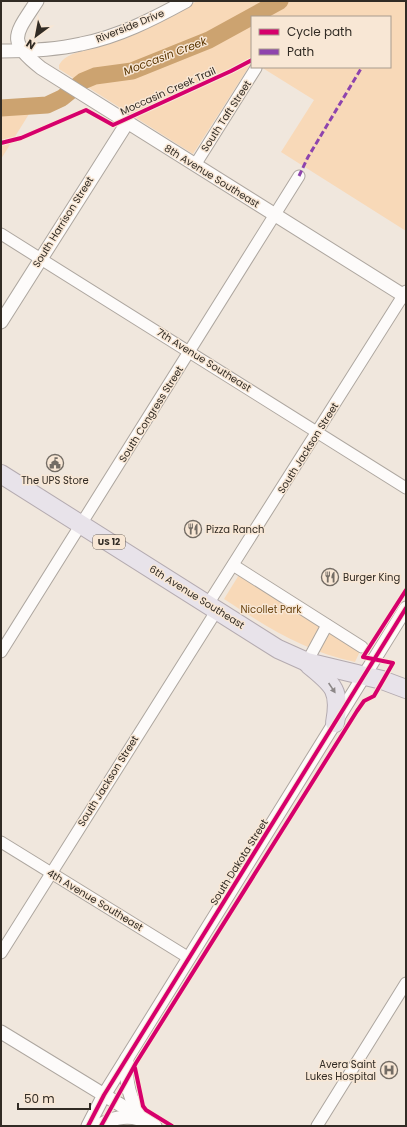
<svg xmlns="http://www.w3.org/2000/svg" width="407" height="1127" font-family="Poppins,sans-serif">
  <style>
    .green { fill: #f8d9b8 }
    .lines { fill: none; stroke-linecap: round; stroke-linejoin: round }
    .river { stroke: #cca370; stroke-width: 17 }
    .minor-casing { stroke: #ada69f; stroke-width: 13 }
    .tertiary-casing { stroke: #ada69f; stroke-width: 15 }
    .trunk-casing { stroke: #b4abb0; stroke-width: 20 }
    .minor { stroke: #fdfbfa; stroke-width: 11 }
    .tertiary { stroke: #fdfbfa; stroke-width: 13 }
    .trunk { stroke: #e8e3ea; stroke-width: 18 }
    .quiet { stroke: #8e44ad; stroke-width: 3; stroke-dasharray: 6 3; stroke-linecap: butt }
    .cycleway-casing { stroke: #f8e7d5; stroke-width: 6 }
    .cycleway { stroke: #d6006c; stroke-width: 4 }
    .oneway { fill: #8c8787 }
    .labels { text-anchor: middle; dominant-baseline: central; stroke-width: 3; stroke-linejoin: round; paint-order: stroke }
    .shield { fill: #f8e7d5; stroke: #6d6359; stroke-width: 1 }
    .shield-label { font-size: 9px; font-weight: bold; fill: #312b24 }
    .street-label { font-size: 10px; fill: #312b24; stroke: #f8e7d5 }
    .poi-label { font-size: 10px; fill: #312b24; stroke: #f8e7d5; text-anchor: start }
    .park-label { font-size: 10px; fill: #6d4714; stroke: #f8e7d5 }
    .water-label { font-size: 11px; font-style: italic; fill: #5b3600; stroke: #f8e7d5 }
  </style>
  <rect width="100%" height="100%" fill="#f0e7dd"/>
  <g class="green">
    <path d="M197 1H406V231L281 152 314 100 261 67H390V17H252V62L193 154 59 69V65C65 54 79 52 91 49 127 37 164 21 197 1Z"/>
    <polygon points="34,106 1,159 1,108"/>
    <path d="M242 570 362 647 355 662C304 651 267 627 224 599Z"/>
  </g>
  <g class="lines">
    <polyline class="river" points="1,108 47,105 62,98 83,81 95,76 132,71 209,40 280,1"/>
    <g class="minor-casing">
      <g id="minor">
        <polyline points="195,165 256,68"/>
        <polyline points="1,234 406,488"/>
        <polyline points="233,565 362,647"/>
        <polyline points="208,604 406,291"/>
        <polyline points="1,652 299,176"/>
        <polyline points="307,662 327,625"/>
        <polyline points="1,842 189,958"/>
        <polyline points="1,953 217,610"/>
        <polyline points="317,1126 406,983"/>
      </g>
    </g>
    <g class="tertiary-casing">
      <g id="tertiary">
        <path d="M37 1C15 35 6 40 41 68L406 297"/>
        <path d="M1 51C27 51 55 50 81 44 118 37 153 19 186 1"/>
        <polyline points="1,322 127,123"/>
        <polyline points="1,1032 155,1126"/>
        <path d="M127 1058C125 1079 129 1101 143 1117"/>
        <polyline points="88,1126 104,1095 406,608"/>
        <path d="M99 1126C111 1118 126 1115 139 1119"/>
      </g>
    </g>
    <g class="trunk-casing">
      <g id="trunk">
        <polyline points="1,474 278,649 307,662 382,680 406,689"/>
        <path d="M309 665C334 685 341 691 335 723"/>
      </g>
    </g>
    <use href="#minor" class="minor"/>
    <use href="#tertiary" class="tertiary"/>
    <use href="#trunk" class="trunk"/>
    <polyline class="quiet" points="299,176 308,157 362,67"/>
    <g class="cycleway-casing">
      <g id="cycleway">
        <polyline points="1,143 21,138 86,110 113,125 231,71 252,60"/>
        <polyline points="135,1068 143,1106 146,1110 172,1126"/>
        <polyline points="88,1126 104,1095 406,608"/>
        <polyline points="101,1126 136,1063 357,711 364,701 374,696 393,663 363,657 406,590"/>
      </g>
    </g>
    <use href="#cycleway" class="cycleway"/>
  </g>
  <defs><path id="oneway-solid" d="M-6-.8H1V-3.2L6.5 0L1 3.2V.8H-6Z"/></defs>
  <use class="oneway" href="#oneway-solid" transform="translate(332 688) rotate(56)"/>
  <defs>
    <g id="civic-ring" transform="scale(0.9)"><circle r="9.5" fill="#f8e7d5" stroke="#746d65" stroke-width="1.5"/><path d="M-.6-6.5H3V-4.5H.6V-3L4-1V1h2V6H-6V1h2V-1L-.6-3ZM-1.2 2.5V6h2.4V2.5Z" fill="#746d65"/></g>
    <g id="restaurant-ring" transform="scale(0.9)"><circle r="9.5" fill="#f8e7d5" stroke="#746d65" stroke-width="1.5"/><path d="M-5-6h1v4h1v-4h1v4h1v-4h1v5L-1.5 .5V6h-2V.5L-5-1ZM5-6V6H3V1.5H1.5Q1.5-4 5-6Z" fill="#746d65"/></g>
    <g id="hospital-ring" transform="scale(0.9)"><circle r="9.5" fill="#f8e7d5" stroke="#746d65" stroke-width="1.5"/><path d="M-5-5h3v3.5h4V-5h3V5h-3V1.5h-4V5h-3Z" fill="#746d65"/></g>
  </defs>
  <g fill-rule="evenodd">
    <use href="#civic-ring" x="55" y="463"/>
    <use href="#restaurant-ring" x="193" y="529"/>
    <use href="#restaurant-ring" x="330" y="577"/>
    <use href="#hospital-ring" x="389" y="1070"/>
  </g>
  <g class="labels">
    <rect class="shield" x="93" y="535" width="32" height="14" rx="3"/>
    <g class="shield-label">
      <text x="109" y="542">US 12</text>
    </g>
    <g class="street-label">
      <text transform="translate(130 26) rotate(-22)">Riverside Drive</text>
      <text transform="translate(168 91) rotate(-24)">Moccasin Creek Trail</text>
      <text transform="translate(226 116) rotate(-57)">South Taft Street</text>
      <text transform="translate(212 176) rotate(32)">8th Avenue Southeast</text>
      <text transform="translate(63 222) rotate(-58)">South Harrison Street</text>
      <text transform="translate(204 360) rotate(32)">7th Avenue Southeast</text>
      <text transform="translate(151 414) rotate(-58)">South Congress Street</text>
      <text transform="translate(308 448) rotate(-58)">South Jackson Street</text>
      <text transform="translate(197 597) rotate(32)">6th Avenue Southeast</text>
      <text transform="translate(108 781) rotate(-58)">South Jackson Street</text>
      <text transform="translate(239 862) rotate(-58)">South Dakota Street</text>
      <text transform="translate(95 900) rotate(31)">4th Avenue Southeast</text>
    </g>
    <g class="poi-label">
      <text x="55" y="480" text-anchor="middle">The UPS Store</text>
      <text x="206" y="529">Pizza Ranch</text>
      <text x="343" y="577">Burger King</text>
      <text x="376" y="1064" text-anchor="end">Avera Saint<tspan x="376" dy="12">Lukes Hospital</tspan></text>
    </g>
    <g class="park-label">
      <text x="271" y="609">Nicollet Park</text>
    </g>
    <g class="water-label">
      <text transform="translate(165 56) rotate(-21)">Moccasin Creek</text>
    </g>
  </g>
  <rect width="407" height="1127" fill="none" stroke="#312b24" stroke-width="4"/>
  <rect x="251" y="16" width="140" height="52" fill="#f8e7d5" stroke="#a89c8e"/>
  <rect x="259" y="29" width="20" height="6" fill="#d6006c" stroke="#a89c8e"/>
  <text x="287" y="36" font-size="12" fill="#312b24">Cycle path</text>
  <rect x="259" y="49" width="20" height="6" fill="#8e44ad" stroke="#a89c8e"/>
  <text x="287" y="56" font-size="12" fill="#312b24">Path</text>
  <g transform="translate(36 36) rotate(212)" stroke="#f8e7d5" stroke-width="3" paint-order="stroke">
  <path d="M0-3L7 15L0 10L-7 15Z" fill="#312b24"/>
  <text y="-6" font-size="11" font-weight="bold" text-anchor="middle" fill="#312b24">N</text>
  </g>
  <path d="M18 1103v6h72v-6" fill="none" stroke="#312b24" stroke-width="2"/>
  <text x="24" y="1103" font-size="12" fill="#312b24" stroke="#f8e7d5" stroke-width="3" paint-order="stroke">50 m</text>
</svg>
